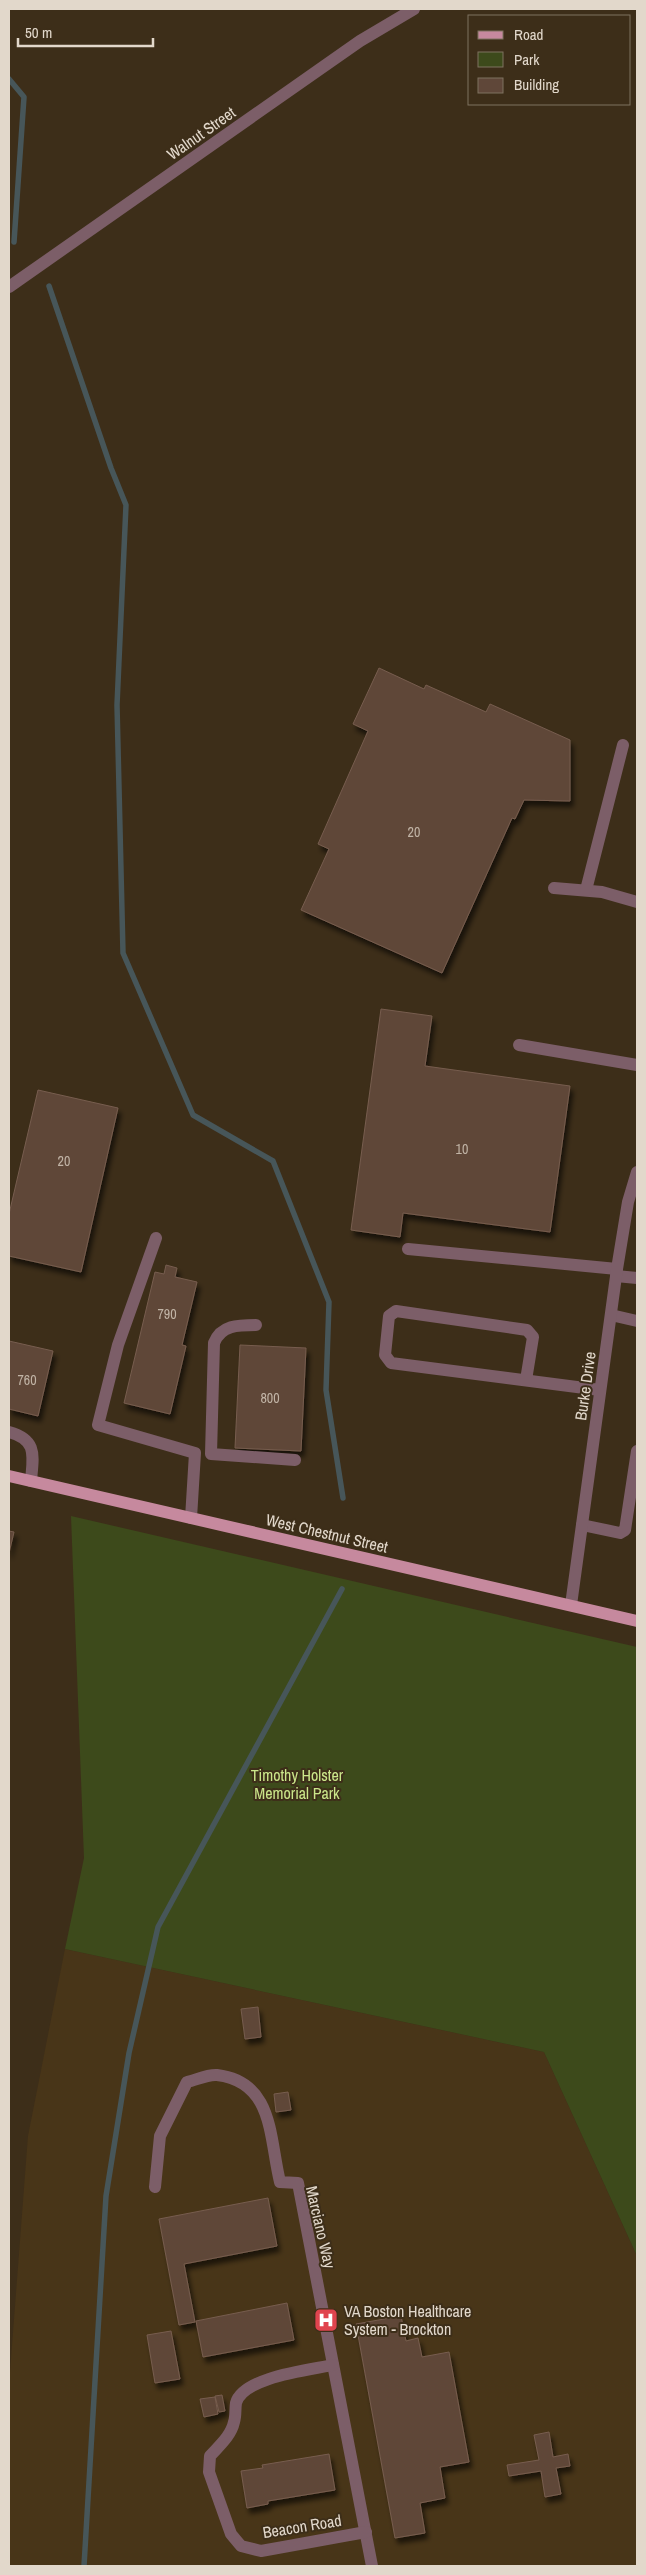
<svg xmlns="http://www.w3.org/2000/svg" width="646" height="2575" font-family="'Archivo Narrow',sans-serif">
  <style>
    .built { fill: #483518 }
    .green { fill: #3d4a1b }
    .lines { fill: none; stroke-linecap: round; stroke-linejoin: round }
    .stream { stroke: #475659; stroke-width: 5.5 }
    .building { fill: #5f4739; stroke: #775d4e; filter: url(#shadow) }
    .minor { stroke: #7c5e68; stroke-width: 12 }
    .major { stroke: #c6899e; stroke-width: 12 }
    .labels { text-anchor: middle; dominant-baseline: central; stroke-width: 4; stroke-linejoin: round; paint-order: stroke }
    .number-label { font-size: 14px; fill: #c1b4a6 }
    .street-label { font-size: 16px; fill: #e2d8cb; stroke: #3d2e19 }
    .park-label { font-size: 16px; fill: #cbe68a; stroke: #3d2e19 }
    .poi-label { font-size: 16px; fill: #e2d8cb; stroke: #3d2e19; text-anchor: start }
  </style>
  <defs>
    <filter id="shadow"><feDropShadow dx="3" dy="5.5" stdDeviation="2.5" flood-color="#0009"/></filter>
  </defs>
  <rect width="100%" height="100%" fill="#3d2e19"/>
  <polygon class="built" points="65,1949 544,2052 637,2256 637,2566 9,2566 9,2385 28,2136"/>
  <polygon class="green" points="71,1516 637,1647 637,2256 544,2052 65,1949 84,1858"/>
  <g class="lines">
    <g class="stream">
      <polyline points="9,79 24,97 14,242"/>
      <polyline points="49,286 111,468 126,505 117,705 123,953 193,1115 273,1161 329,1302 326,1390 343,1498"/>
      <polyline points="84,2566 106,2196 129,2053 158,1927 342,1589"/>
    </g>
  </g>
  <g class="building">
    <polygon points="379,668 424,689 426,685 486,712 490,704 570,740 570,801 524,800 515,819 512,818 442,973 301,910 329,849 318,844 368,731 353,724"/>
    <polygon points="381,1009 432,1016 425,1066 570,1086 550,1232 403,1213 400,1237 351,1230"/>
    <polygon points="38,1090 118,1108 81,1272 9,1256 9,1214"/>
    <polygon points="166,1265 177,1268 175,1277 197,1282 182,1345 186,1346 170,1414 124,1403 155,1272 164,1274"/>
    <polygon points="9,1341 53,1351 38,1416 9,1409"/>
    <polygon points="240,1345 306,1348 301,1451 235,1448"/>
    <polygon points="9,1531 14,1532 9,1553"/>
    <polygon points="258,2007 261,2037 245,2039 241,2009"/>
    <polygon points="288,2092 291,2110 276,2112 274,2094"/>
    <polygon points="268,2198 277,2246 184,2264 195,2322 179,2325 159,2219"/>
    <polygon points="287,2303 294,2340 203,2357 196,2321"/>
    <polygon points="401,2316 406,2341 418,2338 422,2357 449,2352 469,2462 440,2467 445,2498 420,2503 425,2533 395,2538 356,2324"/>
    <polygon points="171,2331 180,2379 155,2383 147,2335"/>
    <polygon points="222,2395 225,2411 219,2412 215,2396"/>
    <polygon points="215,2397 218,2414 204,2417 200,2399"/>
    <polygon points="549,2432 553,2457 568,2454 570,2466 556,2468 561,2494 545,2497 541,2471 509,2476 507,2465 539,2460 534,2435"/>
    <polygon points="329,2454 335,2490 268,2501 268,2504 247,2508 241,2471 263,2468 262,2465"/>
  </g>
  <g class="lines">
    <g class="minor">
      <polyline points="9,287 360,41 414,9"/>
      <polyline points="554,888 602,892 637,902"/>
      <polyline points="586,890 623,745"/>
      <polyline points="519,1045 637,1065"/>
      <polyline points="156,1238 118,1345 98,1425 195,1453 191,1518"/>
      <polyline points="408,1249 617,1269"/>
      <polyline points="616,1276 637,1278"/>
      <polyline points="611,1315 637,1321"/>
      <path d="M256 1325C238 1325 221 1325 214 1343L211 1454 295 1460"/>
      <polyline points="526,1380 533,1337 527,1330 396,1311 389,1316 385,1355 391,1363 600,1390"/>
      <path d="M9 1432C38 1440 33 1456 31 1481"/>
      <polyline points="582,1525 620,1533 625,1530 637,1451"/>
      <polyline points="571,1605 617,1269 628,1202 637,1172"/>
      <path d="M155 2187 160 2136 187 2082C196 2080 208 2074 217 2075 274 2082 269 2137 280 2182L298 2183 372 2566"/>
      <path d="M333 2365C310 2370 243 2377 236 2403 235 2409 236 2416 234 2422 231 2436 219 2446 210 2456L209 2472 231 2534 241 2546 261 2551 366 2532"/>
    </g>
    <polyline class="major" points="9,1476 637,1621"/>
  </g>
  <defs>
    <g id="hospital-square" transform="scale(1.25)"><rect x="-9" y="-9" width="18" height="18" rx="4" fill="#e0444e" stroke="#3d2e19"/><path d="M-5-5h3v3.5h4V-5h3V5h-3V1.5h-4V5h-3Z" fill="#fff"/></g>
  </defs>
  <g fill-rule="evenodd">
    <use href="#hospital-square" x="326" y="2320"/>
  </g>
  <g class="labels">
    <g class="number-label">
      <text x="414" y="832">20</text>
      <text x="462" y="1149">10</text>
      <text x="64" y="1161">20</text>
      <text x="167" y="1314">790</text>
      <text x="27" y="1380">760</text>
      <text x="270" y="1398">800</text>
    </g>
    <g class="street-label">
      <text transform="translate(201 133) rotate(-35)">Walnut Street</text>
      <text transform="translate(585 1386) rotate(-82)">Burke Drive</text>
      <text transform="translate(327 1533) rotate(13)">West Chestnut Street</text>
      <text transform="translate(321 2227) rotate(77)">Marciano Way</text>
      <text transform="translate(302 2526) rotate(-9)">Beacon Road</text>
    </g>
    <g class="park-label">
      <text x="297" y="1775">Timothy Holster<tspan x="297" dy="18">Memorial Park</tspan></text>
    </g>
    <g class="poi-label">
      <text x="344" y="2311">VA Boston Healthcare<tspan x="344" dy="18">System - Brockton</tspan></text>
    </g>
  </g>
  <rect width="646" height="2575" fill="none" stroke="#e2d8cb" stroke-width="20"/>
  <rect x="468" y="15" width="162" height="90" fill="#3d2e19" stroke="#7f7260"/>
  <rect x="478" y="31" width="25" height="8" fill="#c6899e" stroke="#7f7260"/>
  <text x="514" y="40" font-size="15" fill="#e2d8cb">Road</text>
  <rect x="478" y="52" width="25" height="15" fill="#3d4a1b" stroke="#7f7260"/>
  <text x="514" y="65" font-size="15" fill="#e2d8cb">Park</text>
  <rect x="478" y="78" width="25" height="15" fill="#5f4739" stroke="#7f7260"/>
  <text x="514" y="90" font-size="15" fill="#e2d8cb">Building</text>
  <path d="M18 38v8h135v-8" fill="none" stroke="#e2d8cb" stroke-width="2.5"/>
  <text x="25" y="38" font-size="15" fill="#e2d8cb" stroke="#3d2e19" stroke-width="4" paint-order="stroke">50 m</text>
</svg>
